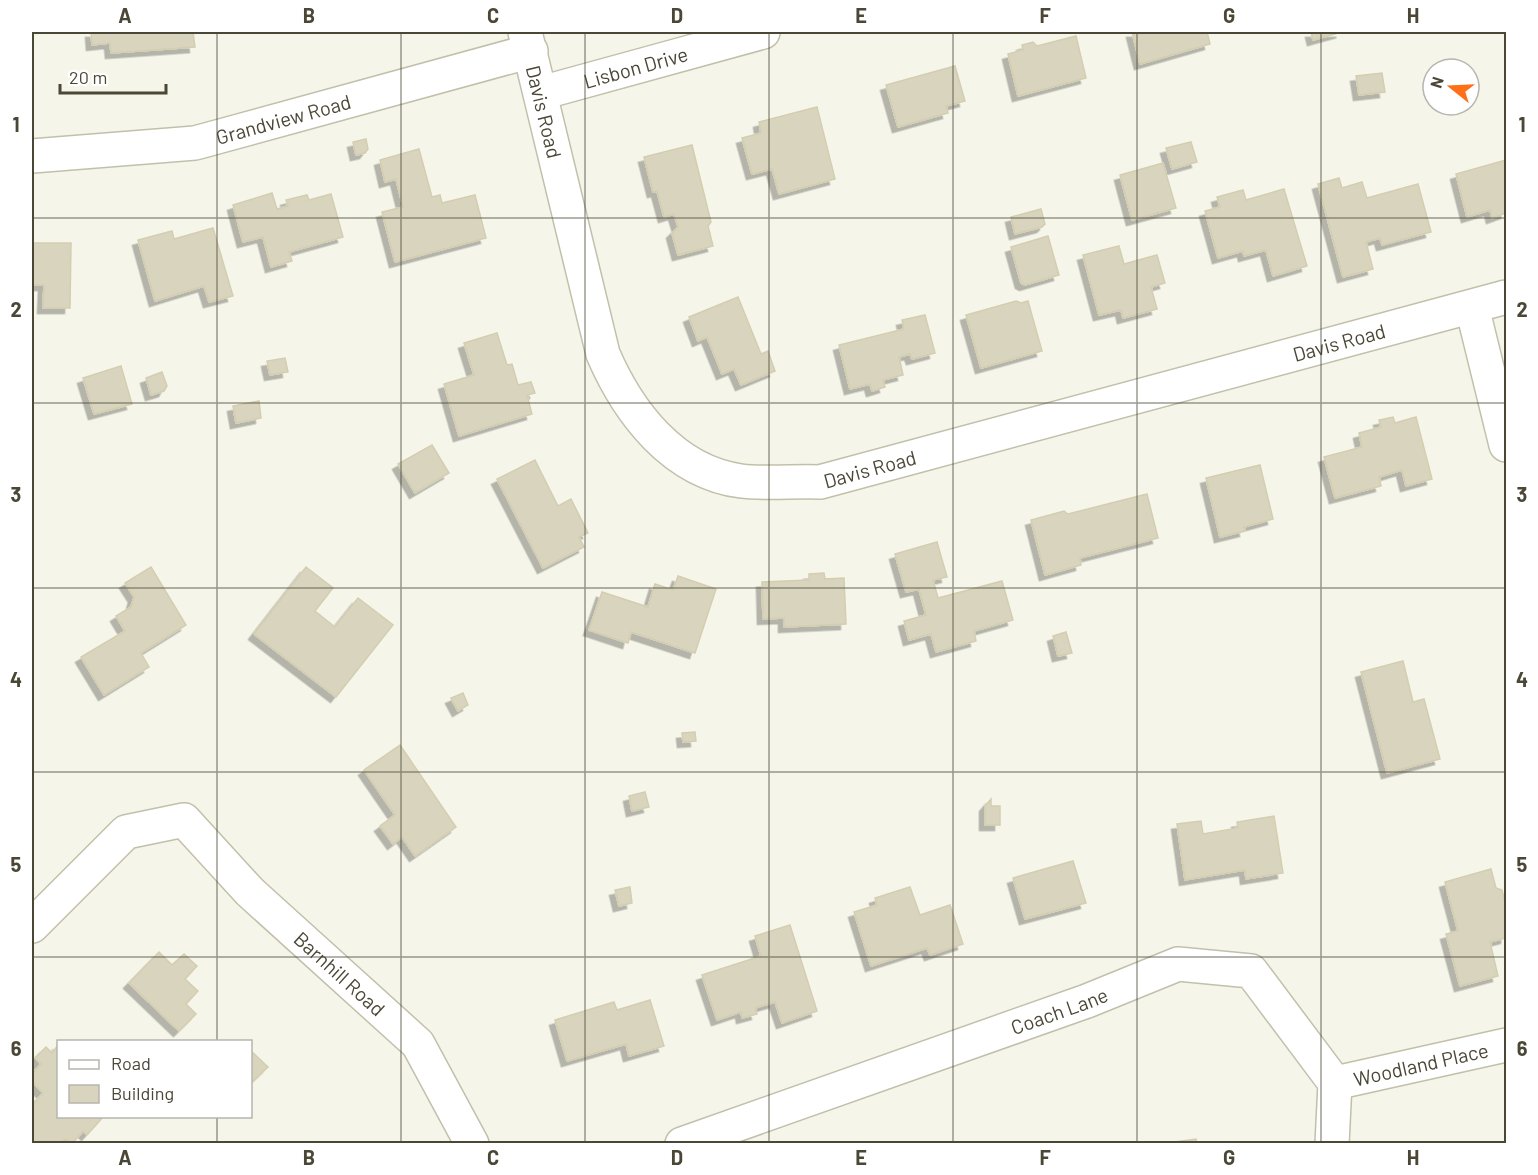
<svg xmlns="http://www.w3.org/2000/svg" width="1538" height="1175" font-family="Barlow,sans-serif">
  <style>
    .building { fill: #d9d4bd; stroke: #d4ceb0; stroke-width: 1.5; filter: url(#shadow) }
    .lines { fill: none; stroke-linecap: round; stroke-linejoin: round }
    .street-casing { stroke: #c2c0ab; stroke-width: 36 }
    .street { stroke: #fff; stroke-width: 33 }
    .grid { fill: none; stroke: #4b4736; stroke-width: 1.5; stroke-opacity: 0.55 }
    .labels { text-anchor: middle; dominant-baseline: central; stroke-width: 4.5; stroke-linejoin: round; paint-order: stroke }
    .street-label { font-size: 20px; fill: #4b4736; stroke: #fff }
    .neatline { fill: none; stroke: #4b4736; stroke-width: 2 }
    .grid-label { font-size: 20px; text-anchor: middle; font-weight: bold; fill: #4b4736 }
  </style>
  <defs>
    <filter id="shadow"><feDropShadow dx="-5.5" dy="5.5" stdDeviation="0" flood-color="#0004"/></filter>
  </defs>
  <rect width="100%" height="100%" fill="#f6f5e9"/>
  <g class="building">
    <polygon points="91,32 193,32 195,47 111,53 110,43 92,45"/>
    <polygon points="1132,32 1207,32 1210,44 1140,64"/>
    <polygon points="1311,32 1342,32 1313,40"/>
    <polygon points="1076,36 1086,78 1018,96 1008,54 1023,50 1022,45 1033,42 1037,46"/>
    <polygon points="955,66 965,101 946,106 948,113 898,127 886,85"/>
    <polygon points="1382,73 1385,92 1359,95 1356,76"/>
    <polygon points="817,107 835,179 779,194 772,169 752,174 742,138 761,133 759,122"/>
    <polygon points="366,139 368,149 365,153 356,155 353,142"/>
    <polygon points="1191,142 1197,162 1172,169 1166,148"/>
    <polygon points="692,145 711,222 708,226 713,246 678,255 672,233 678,227 674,214 664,217 657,191 653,192 644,157"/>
    <polygon points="419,149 432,197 440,195 442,203 475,195 486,238 395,262 382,212 403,207 396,179 385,182 380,160"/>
    <polygon points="1506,160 1506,213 1492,218 1490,210 1467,217 1456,174"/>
    <polygon points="1163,163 1176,208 1132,220 1120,175"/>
    <polygon points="1339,178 1342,188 1362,182 1367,198 1418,184 1431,232 1382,245 1380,238 1366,242 1373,269 1343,277 1318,184"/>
    <polygon points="1284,189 1307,266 1273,276 1266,250 1244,256 1243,251 1218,258 1205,211 1220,207 1217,197 1243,190 1246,200"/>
    <polygon points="272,193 277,209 288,206 286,200 307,195 309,200 331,194 343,237 289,252 292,261 271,267 263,237 243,242 233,205"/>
    <polygon points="1041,209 1045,224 1042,227 1015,234 1011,217"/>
    <polygon points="213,228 233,296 209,302 204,286 155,301 138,240 172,231 174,239"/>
    <polygon points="1048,236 1059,275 1025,285 1021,283 1011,247"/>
    <polygon points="32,243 71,243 70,308 43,308 44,285 32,285"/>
    <polygon points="1119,246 1124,264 1157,255 1165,283 1151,287 1157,309 1123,318 1121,310 1099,315 1083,255"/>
    <polygon points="738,297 761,354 768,351 775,371 741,385 734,369 722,374 707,337 698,341 689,317"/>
    <polygon points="1016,301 1021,303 1028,301 1042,351 981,368 966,315"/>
    <polygon points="925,315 935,353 912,359 910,354 899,357 903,375 883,380 885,387 872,391 870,384 850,389 839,345 904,329 902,320"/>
    <polygon points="497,333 507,365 512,364 518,385 531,382 535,393 527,395 532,414 459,436 444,384 474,375 464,343"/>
    <polygon points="285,358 288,372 270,375 267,361"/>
    <polygon points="121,366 132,404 94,414 83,378"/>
    <polygon points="162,372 167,386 164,391 151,395 146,378"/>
    <polygon points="259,401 261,418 236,423 233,406"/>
    <polygon points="1393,417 1395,423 1416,417 1432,479 1406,486 1402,470 1379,477 1381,486 1335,498 1324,457 1362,447 1359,433 1381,427 1379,420"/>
    <polygon points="432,445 449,473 415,493 398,464"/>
    <polygon points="535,460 558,506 571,499 588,533 579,537 584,547 543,568 497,479"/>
    <polygon points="1260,465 1273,519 1244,527 1245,531 1220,537 1206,478"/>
    <polygon points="1147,494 1158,538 1080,558 1081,565 1045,575 1031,520 1064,511 1068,514"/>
    <polygon points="937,542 947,577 933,580 938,598 1002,581 1013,620 974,631 976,641 936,652 931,634 909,640 904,621 926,615 919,589 906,592 895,554"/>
    <polygon points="151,567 186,625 141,653 149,667 104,695 81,657 125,631 116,616 131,607 134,597 125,583"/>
    <polygon points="306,567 333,588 315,611 335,627 358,598 393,625 336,697 254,634"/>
    <polygon points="824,573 825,579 844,578 846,624 784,627 784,618 763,619 762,582 809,580 809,574"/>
    <polygon points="678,576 716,589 695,653 631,632 628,643 589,630 602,592 648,607 655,584 673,590"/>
    <polygon points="1066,632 1072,653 1058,656 1053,636"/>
    <polygon points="1403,661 1413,702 1424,699 1440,759 1387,773 1361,672"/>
    <polygon points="463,693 468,705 458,711 451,698"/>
    <polygon points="695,732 696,741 683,742 682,733"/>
    <polygon points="400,745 456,827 415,856 402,837 393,844 380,826 395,815 364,770"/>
    <polygon points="645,792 649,807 632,811 629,796"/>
    <polygon points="991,799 991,806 1000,806 1000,825 985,825 985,806"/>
    <polygon points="1274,816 1283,873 1246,879 1245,870 1185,880 1177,824 1201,821 1203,834 1238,828 1237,822"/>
    <polygon points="1073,861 1086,903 1025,919 1013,878"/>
    <polygon points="1491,869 1496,888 1502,890 1506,906 1506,938 1490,942 1498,976 1460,986 1446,934 1458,931 1445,882"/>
    <polygon points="630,887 632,903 619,906 615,890"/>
    <polygon points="910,887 920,915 950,905 963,944 930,955 927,948 871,966 854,912 877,905 875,898"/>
    <polygon points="790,925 817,1011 782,1023 775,1002 755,1008 757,1014 742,1018 741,1012 717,1020 702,975 761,956 755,936"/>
    <polygon points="159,952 172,965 184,954 197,966 185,979 198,991 186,1004 196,1014 179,1031 129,983"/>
    <polygon points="650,1000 664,1046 629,1056 626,1044 567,1061 555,1020 614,1002 617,1010"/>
    <polygon points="58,1045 58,1116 104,1116 87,1135 83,1131 72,1144 65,1139 61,1144 32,1144 32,1105 43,1093 32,1082 32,1074 41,1064 35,1058 46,1047 52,1053"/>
    <polygon points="250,1050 268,1067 250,1084"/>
    <polygon points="1196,1139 1197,1144 1159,1144"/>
  </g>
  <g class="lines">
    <g class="street-casing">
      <g id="street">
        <path id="s1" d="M525 32 603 354C628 412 673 472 741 481 766 484 794 481 820 482L1506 297"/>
        <path id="s2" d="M541 93 763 32"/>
        <path id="s3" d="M32 156 195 143 531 51"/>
        <polyline points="1472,307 1506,445"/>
        <path id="s4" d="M32 926 126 832 184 820 250 892 418 1044 472 1144"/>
        <path id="s5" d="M1335 1083 1506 1045"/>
        <path id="s6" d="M682 1144 1087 1001 1178 964 1251 971 1335 1083 1332 1144"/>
      </g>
    </g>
    <use href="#street" class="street"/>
  </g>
  <path class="grid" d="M217 32V1042M401 32V1144M585 32V1144M769 32V1144M953 32V1144M1137 32V1144M1321 32V1144M32 218H1506M32 403H1506M32 588H1506M32 772H1506M32 957H1506M217 1116V1144"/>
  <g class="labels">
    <g class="street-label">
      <text stroke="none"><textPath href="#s2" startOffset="98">Lisbon Drive</textPath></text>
      <text stroke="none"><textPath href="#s1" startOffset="82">Davis Road</textPath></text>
      <text stroke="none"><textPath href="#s3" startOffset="255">Grandview Road</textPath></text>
      <text stroke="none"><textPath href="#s1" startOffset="1144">Davis Road</textPath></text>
      <text stroke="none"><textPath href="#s1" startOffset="658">Davis Road</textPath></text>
      <text stroke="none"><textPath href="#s4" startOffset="411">Barnhill Road</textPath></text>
      <text stroke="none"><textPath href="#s6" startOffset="400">Coach Lane</textPath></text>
      <text stroke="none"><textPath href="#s5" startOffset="88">Woodland Place</textPath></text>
    </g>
  </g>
  <rect width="1538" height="1175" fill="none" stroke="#ffffff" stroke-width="66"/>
  <rect x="57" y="1040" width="195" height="78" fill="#ffffff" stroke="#b7b5af" stroke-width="1.5"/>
  <rect x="69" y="1060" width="30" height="9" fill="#ffffff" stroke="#b7b5af" stroke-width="1.5"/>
  <text x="111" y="1070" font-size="18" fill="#4b4736">Road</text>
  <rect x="69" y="1085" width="30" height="18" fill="#d9d4bd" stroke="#b7b5af" stroke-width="1.5"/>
  <text x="111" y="1100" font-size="18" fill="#4b4736">Building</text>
  <g transform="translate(1451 87) rotate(288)"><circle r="28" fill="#ffffff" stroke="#b7b5af" stroke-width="1.5"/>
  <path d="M0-4.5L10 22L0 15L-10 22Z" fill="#ff6f17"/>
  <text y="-9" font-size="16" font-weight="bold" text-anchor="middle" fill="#4b4736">N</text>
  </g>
  <path d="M60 84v9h106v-9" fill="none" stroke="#4b4736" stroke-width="3"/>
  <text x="69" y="84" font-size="18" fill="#4b4736" stroke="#ffffff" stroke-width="4.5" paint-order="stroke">20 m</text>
  <rect x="33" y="33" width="1472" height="1109" class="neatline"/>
  <g class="grid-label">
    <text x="125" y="23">A</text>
    <text x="309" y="23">B</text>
    <text x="493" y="23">C</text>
    <text x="677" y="23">D</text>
    <text x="861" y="23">E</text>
    <text x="1045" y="23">F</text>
    <text x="1229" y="23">G</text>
    <text x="1413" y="23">H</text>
    <text x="16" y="132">1</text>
    <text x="1522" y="132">1</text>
    <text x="16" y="317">2</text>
    <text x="1522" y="317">2</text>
    <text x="16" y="502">3</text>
    <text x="1522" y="502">3</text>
    <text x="16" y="687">4</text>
    <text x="1522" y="687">4</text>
    <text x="16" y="872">5</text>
    <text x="1522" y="872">5</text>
    <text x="16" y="1056">6</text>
    <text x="1522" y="1056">6</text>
    <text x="125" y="1165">A</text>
    <text x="309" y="1165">B</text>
    <text x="493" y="1165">C</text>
    <text x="677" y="1165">D</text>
    <text x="861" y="1165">E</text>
    <text x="1045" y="1165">F</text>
    <text x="1229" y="1165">G</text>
    <text x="1413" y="1165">H</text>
  </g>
</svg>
